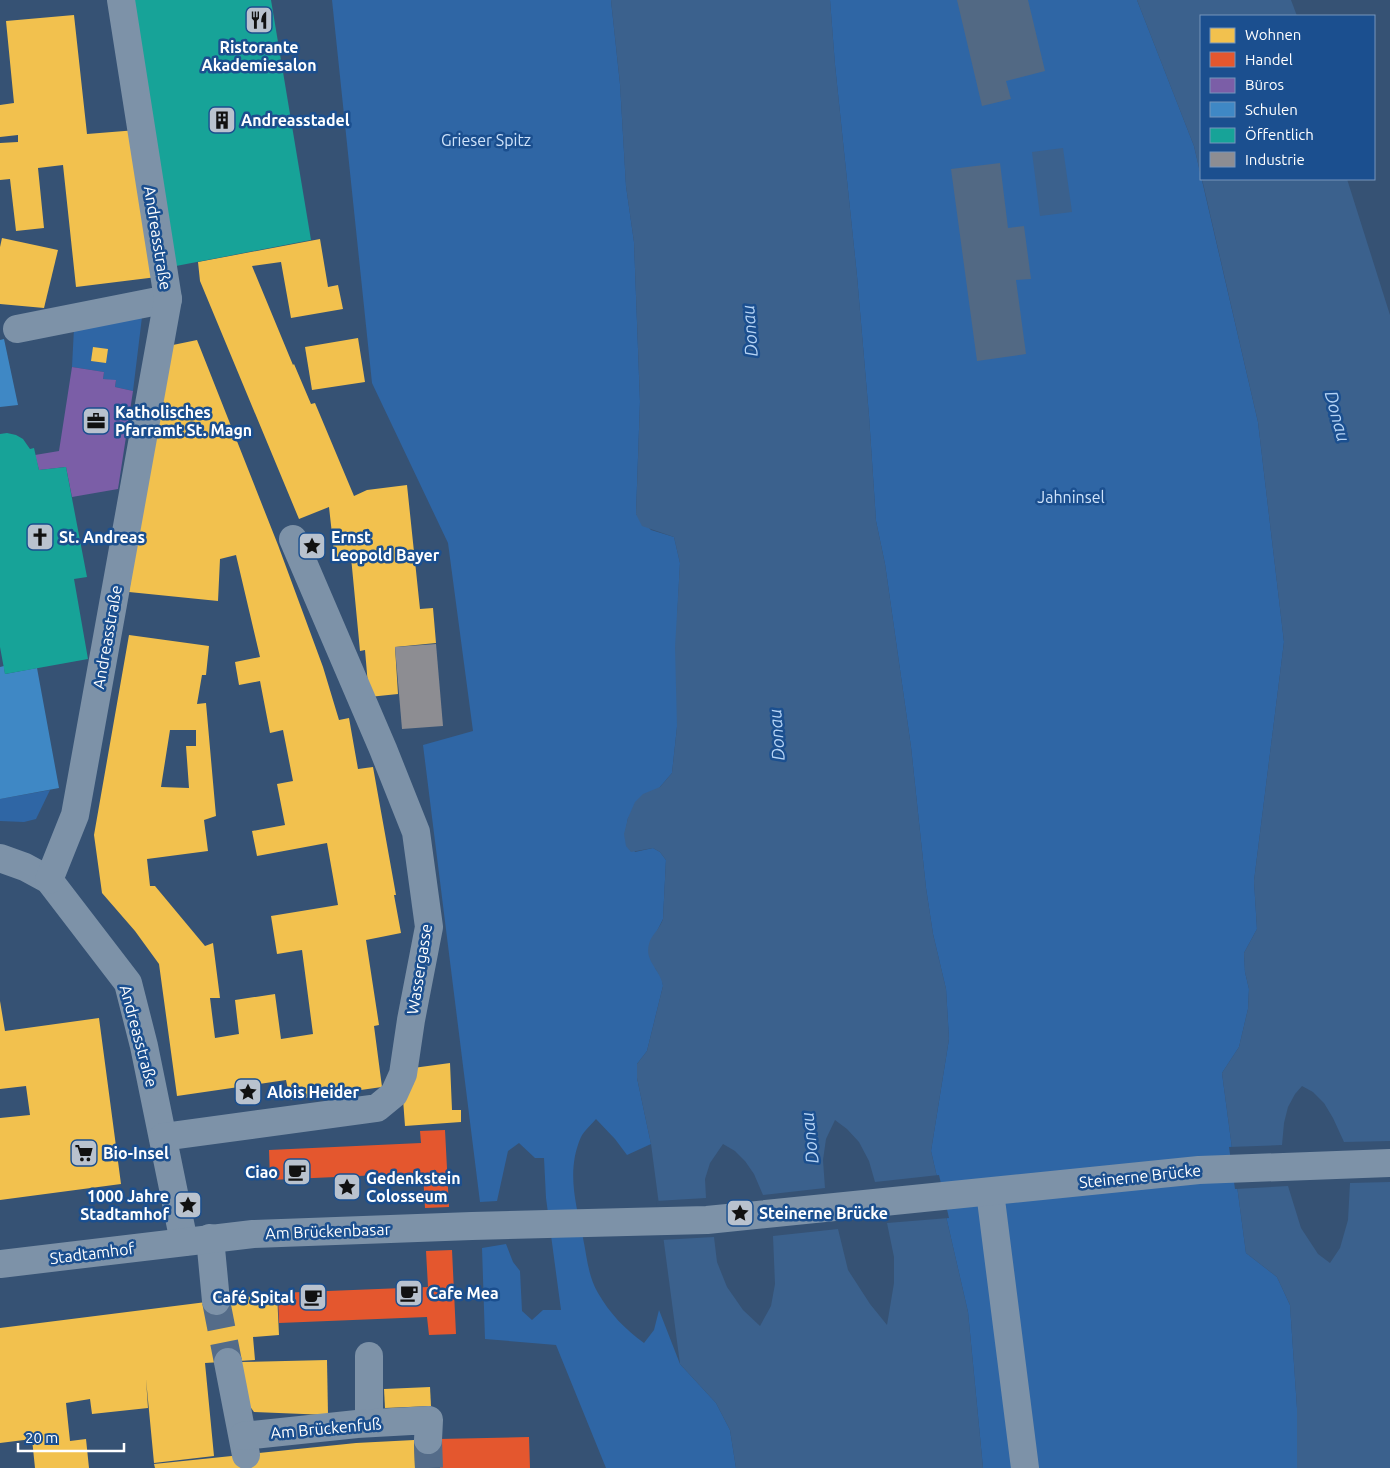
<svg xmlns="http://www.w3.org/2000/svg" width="1390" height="1468" font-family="Ubuntu,sans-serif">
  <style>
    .green { fill: #2f66a5 }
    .water { fill: #3b618d }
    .pier { fill: #365274 }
    .homes { fill: #f2c14e; fill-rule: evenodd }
    .shops { fill: #e4572e }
    .offices { fill: #7b5ea7 }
    .schools { fill: #3f88c5 }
    .public { fill: #17a398 }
    .industry { fill: #8d8d92 }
    .building { fill: #526984 }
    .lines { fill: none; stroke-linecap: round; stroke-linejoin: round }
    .minor-tunnel { stroke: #546c89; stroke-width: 28; stroke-dasharray: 28 14; stroke-linecap: butt }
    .minor { stroke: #7d92a8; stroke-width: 28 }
    .labels { text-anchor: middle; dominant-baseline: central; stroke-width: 5; stroke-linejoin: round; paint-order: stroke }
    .poi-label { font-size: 16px; font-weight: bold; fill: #fff; stroke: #1b4f8f; text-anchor: start }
    .park-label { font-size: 16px; fill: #cfe3fa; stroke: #1b4f8f }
    .street-label { font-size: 16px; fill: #fff; stroke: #1b4f8f }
    .water-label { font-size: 18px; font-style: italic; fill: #b5d3f5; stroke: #1b4f8f }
  </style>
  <rect width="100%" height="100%" fill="#365274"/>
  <g class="green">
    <path d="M332 0H611L620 84 626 186 634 242 640 402 636 514 651 530 674 537 680 563 677 620V727L672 773 660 787 628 818 625 834 635 852 653 848 660 852 666 860 663 919 657 931 655 968 662 978 663 986 647 1051 637 1064V1078L651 1144 627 1155 615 1139 596 1119C591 1125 584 1131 581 1137 566 1171 576 1204 583 1238 587 1257 588 1276 598 1293 610 1314 625 1329 644 1343L654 1330 659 1310 680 1364 716 1403 730 1430 736 1468H606L556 1345 485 1339 482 1248 506 1244 513 1262 520 1271 522 1311 532 1320 543 1310H561L546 1198 544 1158H535L519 1143 508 1151 497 1201 480 1202 423 745 473 731 448 543 372 383Z"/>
    <polygon points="830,0 1137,0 1194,146 1258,422 1284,642 1254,881 1257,929 1244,953 1245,972 1249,989 1248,1009 1239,1047 1222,1073 1246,1253 1277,1277 1290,1305 1297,1408 1297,1468 983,1468 968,1312 931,1151 949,1039 946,989 933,934 926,888 911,747 885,564 876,521 869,416 857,276 835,65"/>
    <polygon points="142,317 133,391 115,387 116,381 103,379 104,372 72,367 74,328"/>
    <polygon points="50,790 36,819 24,822 0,821 0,799"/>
  </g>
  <g class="water">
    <path d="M611 0H830L835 65 857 276 869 416 876 521 885 564 911 747 926 888 933 934 946 989 949 1039 931 1151 968 1312 983 1468H736L730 1430 716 1403 680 1364 651 1144 637 1078V1064L647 1051 663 986C661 970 644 961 649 944 651 935 660 929 663 919L666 860 660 852 653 848 631 852 626 846 624 834 628 818 635 802 643 794 660 787 672 773 677 727 675 647 680 563 674 537 642 526 636 514 640 402 634 242 626 186 620 84Z"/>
    <polygon points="1137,0 1291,0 1297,16 1201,16 1201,177 1194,146"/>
    <polygon points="1063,148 1072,212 1040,216 1032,152"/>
    <polygon points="1202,179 1347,179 1390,315 1390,1468 1297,1468 1297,1408 1290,1305 1277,1277 1246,1253 1222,1073 1239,1047 1248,1009 1249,989 1245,972 1244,953 1257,929 1254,881 1284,642 1258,422"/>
  </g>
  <g class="pier">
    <polygon points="1302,1086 1313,1092 1324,1103 1333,1118 1344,1142 1390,1141 1390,1182 1350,1183 1348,1220 1340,1248 1330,1263 1318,1254 1301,1228 1288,1186 1235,1189 1229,1147 1282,1145 1284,1123 1288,1107 1295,1094"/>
    <polygon points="835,1120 847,1129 859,1142 869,1161 875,1182 939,1175 949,1218 887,1223 894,1257 894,1283 887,1325 870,1304 848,1270 838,1229 773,1236 775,1284 771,1306 760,1326 743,1310 727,1287 717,1262 714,1237 661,1240 656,1201 706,1198 705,1179 710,1163 723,1144 735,1151 745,1161 754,1174 763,1195 825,1188 823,1160 826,1139"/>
  </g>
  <g class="homes">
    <polygon points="74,15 87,134 137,130 157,277 76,287 63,165 38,168 44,228 16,231 10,179 0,180 0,143 18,142 18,135 0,137 0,105 14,103 6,21"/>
    <polygon points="2,238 58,250 44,308 0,304 0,247"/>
    <polygon points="320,239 328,287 338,285 343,309 291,318 281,262 252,266 293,365 294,364 311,404 315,403 354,496 367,490 407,485 420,609 433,608 436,643 395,647 398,694 369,697 365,650 360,651 351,557 335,561 329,507 299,519 200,281 198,262"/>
    <polygon points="358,338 365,382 312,390 305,347"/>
    <path d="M197 340 278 545 323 667 339 720 349 718 358 769 373 767 396 895H394L401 933 366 940 379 1025 374 1026 382 1087 290 1100 286 1080 177 1096 159 964 135 931 102 893 94 835 129 635 209 646 206 675H202L197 704 206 703 216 816 204 820 208 851 147 859 150 886H155L205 946 213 943 220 998H210L215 1038 239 1034 235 1000 275 994 281 1039 313 1034 302 950 277 954 271 916 338 905 327 843 257 856 252 831 285 825 277 784 293 781 283 730 270 733 260 681 239 685 235 662 260 657 236 555 220 559 218 601 129 592 168 346ZM170 730H196V746H186L189 788 161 787Z"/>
    <polygon points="93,347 108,349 106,363 91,361"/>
    <polygon points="0,1001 5,1031 99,1018 121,1184 0,1200 0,1118 30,1115 26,1086 0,1089"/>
    <polygon points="450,1063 452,1110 461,1110 461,1122 405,1126 403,1099 414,1083 413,1068"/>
    <polygon points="277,1293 279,1335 253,1337 255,1360 205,1363 214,1456 154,1463 146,1379 148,1408 92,1414 90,1399 66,1403 70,1441 86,1439 89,1468 35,1468 32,1439 0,1443 0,1328"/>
    <polygon points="327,1360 328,1415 254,1412 241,1394 240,1362"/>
    <polygon points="430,1387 431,1406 385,1408 384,1389"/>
    <polygon points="414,1440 415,1468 155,1468 154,1464 356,1443"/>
  </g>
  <g class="shops">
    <polygon points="445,1130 449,1207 425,1208 423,1173 270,1180 269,1150 421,1143 420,1131"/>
    <polygon points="452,1250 456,1334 429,1335 427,1317 279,1323 278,1293 428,1287 426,1251"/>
    <polygon points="529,1437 530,1468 440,1468 439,1439"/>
  </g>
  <polygon class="offices" points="72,367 104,372 103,379 116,380 115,387 133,391 118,489 72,497 66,467 39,470 35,455 59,451"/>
  <g class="schools">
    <polygon points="4,339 18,405 0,407 0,340"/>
    <polygon points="4,666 5,674 37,668 59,788 0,799 0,667"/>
  </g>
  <g class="public">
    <polygon points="134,0 271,0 311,240 176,266"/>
    <polygon points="7,433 16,435 23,439 30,449 34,448 39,470 66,467 87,577 74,579 88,659 5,674 0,647 0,434"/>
  </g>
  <polygon class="industry" points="436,644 443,726 402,729 395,647"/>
  <g class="building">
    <polygon points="957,0 1028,0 1045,71 1006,81 1011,99 982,106"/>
    <polygon points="1000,163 1008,228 1024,226 1031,279 1016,280 1026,354 977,361 951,169"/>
  </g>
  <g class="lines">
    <g class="minor-tunnel">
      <polyline points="216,1301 228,1362"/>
      <polyline points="428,1440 429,1468"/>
    </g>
    <g class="minor">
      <polyline points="17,329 168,299"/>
      <polyline points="0,858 25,867 49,880 128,983 144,1046 184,1242"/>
      <polyline points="49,880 75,815 168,299 121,0"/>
      <polyline points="163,1137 377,1108 394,1094 403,1074 411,1020 429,927 416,832 383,749 293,539"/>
      <polyline points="990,1192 1025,1468"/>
      <polyline points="210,1238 216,1301"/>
      <polyline points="0,1264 253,1234 472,1226 707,1220 1199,1170 1390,1163"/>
      <polyline points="228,1362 246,1455"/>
      <polyline points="369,1423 369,1356"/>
      <polyline points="243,1436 357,1424 429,1420 428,1440"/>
    </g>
  </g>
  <defs>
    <g id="restaurant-square" transform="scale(1.4375)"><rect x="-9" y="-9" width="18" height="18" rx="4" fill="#b9c2ce" stroke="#1b4f8f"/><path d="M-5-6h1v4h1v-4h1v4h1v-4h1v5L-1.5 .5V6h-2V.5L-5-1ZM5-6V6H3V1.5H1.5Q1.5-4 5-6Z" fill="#111"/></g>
    <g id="building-square" transform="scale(1.4375)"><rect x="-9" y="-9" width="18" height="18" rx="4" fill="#b9c2ce" stroke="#1b4f8f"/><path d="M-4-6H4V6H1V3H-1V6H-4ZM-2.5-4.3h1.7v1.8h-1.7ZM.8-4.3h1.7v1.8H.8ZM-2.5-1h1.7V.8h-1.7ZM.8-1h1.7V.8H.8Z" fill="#111"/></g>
    <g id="office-square" transform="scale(1.4375)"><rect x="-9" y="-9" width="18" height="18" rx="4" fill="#b9c2ce" stroke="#1b4f8f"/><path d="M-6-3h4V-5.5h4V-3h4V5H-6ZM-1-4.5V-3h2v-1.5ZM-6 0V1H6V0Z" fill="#111"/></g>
    <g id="church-square" transform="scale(1.4375)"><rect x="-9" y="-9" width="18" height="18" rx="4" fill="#b9c2ce" stroke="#1b4f8f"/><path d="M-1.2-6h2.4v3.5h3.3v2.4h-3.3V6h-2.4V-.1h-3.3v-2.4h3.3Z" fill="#111"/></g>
    <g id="sight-square" transform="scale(1.4375)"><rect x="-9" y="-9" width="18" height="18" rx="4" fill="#b9c2ce" stroke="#1b4f8f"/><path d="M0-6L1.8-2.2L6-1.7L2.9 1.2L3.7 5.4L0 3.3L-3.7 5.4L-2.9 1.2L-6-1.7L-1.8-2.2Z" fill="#111"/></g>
    <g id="supermarket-square" transform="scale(1.4375)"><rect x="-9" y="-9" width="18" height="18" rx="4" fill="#b9c2ce" stroke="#1b4f8f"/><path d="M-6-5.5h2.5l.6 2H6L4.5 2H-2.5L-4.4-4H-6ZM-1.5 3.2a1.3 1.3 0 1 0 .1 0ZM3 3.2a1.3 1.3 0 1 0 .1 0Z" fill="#111"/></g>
    <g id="cafe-square" transform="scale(1.4375)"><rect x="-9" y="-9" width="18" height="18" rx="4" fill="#b9c2ce" stroke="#1b4f8f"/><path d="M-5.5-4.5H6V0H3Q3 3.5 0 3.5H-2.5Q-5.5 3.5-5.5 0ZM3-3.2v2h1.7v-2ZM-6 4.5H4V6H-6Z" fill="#111"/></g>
  </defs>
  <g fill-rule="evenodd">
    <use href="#restaurant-square" x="259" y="20"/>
    <use href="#building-square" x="222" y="120"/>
    <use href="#office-square" x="96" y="421"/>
    <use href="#church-square" x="40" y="537"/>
    <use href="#sight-square" x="312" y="546"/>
    <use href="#sight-square" x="248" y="1092"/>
    <use href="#supermarket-square" x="84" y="1153"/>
    <use href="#cafe-square" x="297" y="1172"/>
    <use href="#sight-square" x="347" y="1187"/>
    <use href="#sight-square" x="188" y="1205"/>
    <use href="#sight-square" x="740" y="1213"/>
    <use href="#cafe-square" x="409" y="1293"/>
    <use href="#cafe-square" x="313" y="1297"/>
  </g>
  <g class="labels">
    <g class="poi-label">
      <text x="259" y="47" text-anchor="middle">Ristorante<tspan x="259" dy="18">Akademiesalon</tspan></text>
      <text x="241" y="120">Andreasstadel</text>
      <text x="115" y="412">Katholisches<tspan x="115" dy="18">Pfarramt St. Magn</tspan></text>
      <text x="59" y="537">St. Andreas</text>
      <text x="331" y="537">Ernst<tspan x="331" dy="18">Leopold Bayer</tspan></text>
      <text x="267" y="1092">Alois Heider</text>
      <text x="103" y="1153">Bio-Insel</text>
      <text x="278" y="1172" text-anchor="end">Ciao</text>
      <text x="366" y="1178">Gedenkstein<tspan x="366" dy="18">Colosseum</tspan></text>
      <text x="169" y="1196" text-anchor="end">1000 Jahre<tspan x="169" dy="18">Stadtamhof</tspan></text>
      <text x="759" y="1213">Steinerne Brücke</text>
      <text x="428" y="1293">Cafe Mea</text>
      <text x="294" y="1297" text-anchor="end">Café Spital</text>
    </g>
    <g class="park-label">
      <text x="486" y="140">Grieser Spitz</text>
      <text x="1071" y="497">Jahninsel</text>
    </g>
    <g class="street-label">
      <text transform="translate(158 238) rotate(81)">Andreasstraße</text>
      <text transform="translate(107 637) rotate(-80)">Andreasstraße</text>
      <text transform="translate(419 969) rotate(-81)">Wassergasse</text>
      <text transform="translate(139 1036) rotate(75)">Andreasstraße</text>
      <text transform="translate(1140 1176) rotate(-6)">Steinerne Brücke</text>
      <text transform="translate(328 1231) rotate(-2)">Am Brückenbasar</text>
      <text transform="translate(92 1253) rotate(-7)">Stadtamhof</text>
      <text transform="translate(326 1428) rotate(-5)">Am Brückenfuß</text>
    </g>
    <g class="water-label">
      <text transform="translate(749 331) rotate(-94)">Donau</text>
      <text transform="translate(1338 416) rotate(75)">Donau</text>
      <text transform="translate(776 735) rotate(-94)">Donau</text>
      <text transform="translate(809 1138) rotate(-96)">Donau</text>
    </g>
  </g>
  <rect x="1200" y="15" width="175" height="165" fill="#1b4f8f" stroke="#7695bc"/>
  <rect x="1210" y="28" width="25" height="15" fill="#f2c14e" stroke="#7695bc"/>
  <text x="1245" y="40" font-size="15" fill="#ffffff">Wohnen</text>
  <rect x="1210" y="52" width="25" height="15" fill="#e4572e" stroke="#7695bc"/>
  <text x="1245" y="65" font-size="15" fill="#ffffff">Handel</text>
  <rect x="1210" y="78" width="25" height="15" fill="#7b5ea7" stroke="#7695bc"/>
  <text x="1245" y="90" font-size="15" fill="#ffffff">Büros</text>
  <rect x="1210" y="102" width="25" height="15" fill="#3f88c5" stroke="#7695bc"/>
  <text x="1245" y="115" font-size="15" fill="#ffffff">Schulen</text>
  <rect x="1210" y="128" width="25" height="15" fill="#17a398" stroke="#7695bc"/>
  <text x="1245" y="140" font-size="15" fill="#ffffff">Öffentlich</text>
  <rect x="1210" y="152" width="25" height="15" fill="#8d8d92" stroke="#7695bc"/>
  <text x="1245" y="165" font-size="15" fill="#ffffff">Industrie</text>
  <path d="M18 1443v8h106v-8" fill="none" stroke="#ffffff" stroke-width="2.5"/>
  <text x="25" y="1443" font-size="15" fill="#ffffff" stroke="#1b4f8f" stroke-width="4" paint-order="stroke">20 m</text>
</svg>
